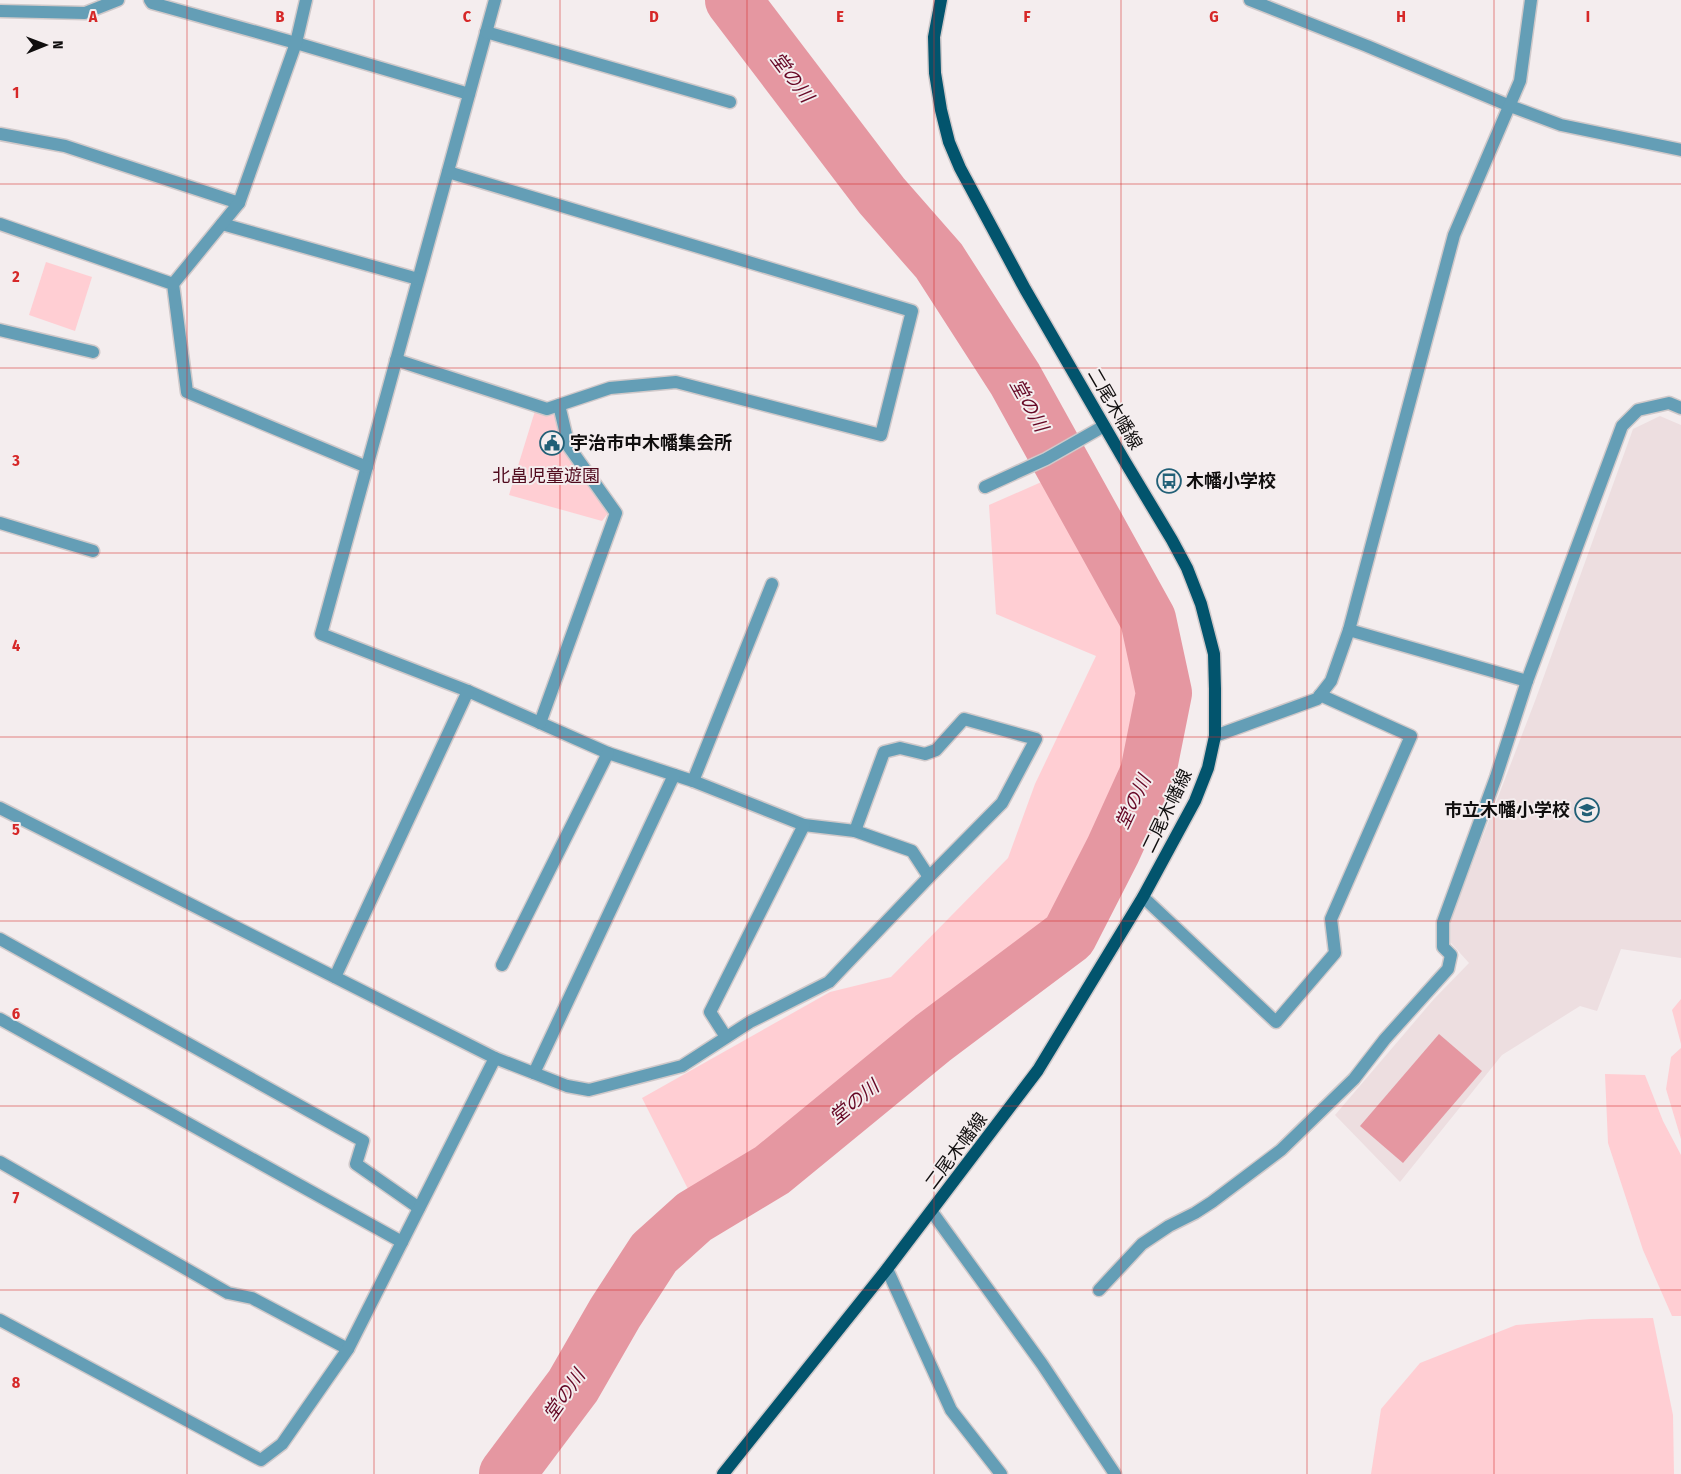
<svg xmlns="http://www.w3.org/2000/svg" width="1681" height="1474" font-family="'Fira Sans Condensed','Noto Sans JP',sans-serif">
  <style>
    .built { fill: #eddee0 }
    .green { fill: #ffced3 }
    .water { fill: #e597a1 }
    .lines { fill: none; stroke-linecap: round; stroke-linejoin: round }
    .river { stroke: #e597a1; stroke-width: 56 }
    .minor-casing { stroke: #d0c9ca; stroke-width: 15 }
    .major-casing { stroke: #d0c9ca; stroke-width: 15 }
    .minor { stroke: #649eb6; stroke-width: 12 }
    .major { stroke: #02546d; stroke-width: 12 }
    .grid { fill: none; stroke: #d62828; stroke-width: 1; stroke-opacity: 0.55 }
    .labels { text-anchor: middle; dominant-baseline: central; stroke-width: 4; stroke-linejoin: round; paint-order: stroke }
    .street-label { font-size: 18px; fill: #100e0e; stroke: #f4edee }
    .poi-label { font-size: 18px; font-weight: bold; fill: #100e0e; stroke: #f4edee; text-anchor: start }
    .park-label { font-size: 18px; fill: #500a1d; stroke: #f4edee }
    .water-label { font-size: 19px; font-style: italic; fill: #660725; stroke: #f4edee }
    .grid-label { font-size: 16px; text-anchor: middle; font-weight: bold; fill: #d62828; stroke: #f4edee; stroke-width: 4; stroke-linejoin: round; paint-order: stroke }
  </style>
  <rect width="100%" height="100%" fill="#f4edee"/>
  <polygon class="built" points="1660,416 1681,425 1681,958 1621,949 1597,1011 1580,1006 1502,1055 1400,1182 1335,1115 1434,999 1469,963 1451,943 1451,919 1535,701 1633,429"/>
  <g class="green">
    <polygon points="46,262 92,277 75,331 29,315"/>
    <polygon points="535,411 548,415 555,413 564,451 582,472 609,512 602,521 509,495"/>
    <polygon points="1055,476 1133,628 1149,695 1135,769 1053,925 769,1157 693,1199 642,1098 830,992 891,977 1008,858 1035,784 1096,656 996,614 989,505"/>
    <polygon points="1681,999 1681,1044 1672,1010"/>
    <polygon points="1681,1048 1681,1139 1666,1089 1671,1057"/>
    <polygon points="1605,1074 1645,1075 1663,1121 1681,1155 1681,1316 1672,1316 1643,1250 1608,1143"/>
    <polygon points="1653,1318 1673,1415 1674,1474 1371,1474 1381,1409 1420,1363 1516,1325 1591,1319"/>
  </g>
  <polygon class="water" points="1439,1034 1482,1071 1403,1163 1360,1126"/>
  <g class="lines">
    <polyline class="river" points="507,1474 573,1386 615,1313 654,1253 694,1217 772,1170 933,1038 1069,936 1113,850 1148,773 1164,693 1148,619 1015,379 939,261 882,196 733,0"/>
    <g class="minor-casing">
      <g id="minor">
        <polyline points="150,0 152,3 296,43 469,94"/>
        <polyline points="495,0 321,634 468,691 608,753 693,781 804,825 855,831 912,851 929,877"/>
        <polyline points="1250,0 1367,46 1510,106 1561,125 1681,150"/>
        <polyline points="0,11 85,13 118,0"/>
        <polyline points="486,32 730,102"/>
        <polyline points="0,134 65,146 239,203"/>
        <polyline points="0,224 173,284 187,392 367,467"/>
        <polyline points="222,224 418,279"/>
        <polyline points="173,284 239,203 296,43 306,0"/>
        <polyline points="0,330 93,352"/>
        <polyline points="396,360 547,409 610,388 676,382 881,435 912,311 448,172"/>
        <polyline points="985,487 1046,459 1104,426"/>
        <polyline points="0,523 93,551"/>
        <polyline points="1349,630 1527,681 1622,426 1638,410 1669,403 1681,408"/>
        <polyline points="540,723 616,513 569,447 559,405"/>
        <polyline points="1215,736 1317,699 1331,681 1349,630 1454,235 1520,81 1531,0"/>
        <polyline points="693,781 772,584"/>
        <polyline points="0,808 495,1058 567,1086 589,1090 682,1066 750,1022 829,982 929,877 1002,803 1036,739 964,719 936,750 925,754 900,748 884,752 855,831"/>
        <polyline points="1143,897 1276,1022 1335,953 1331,919 1411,736 1320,695"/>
        <polyline points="0,939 363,1141 356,1164 419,1208"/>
        <polyline points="502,965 608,753"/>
        <polyline points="335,977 468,691"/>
        <polyline points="0,1019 402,1242"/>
        <polyline points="726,1037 710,1012 804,825"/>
        <polyline points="534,1073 674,775"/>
        <polyline points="0,1162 228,1293 252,1298 348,1349"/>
        <polyline points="932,1212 1042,1364 1115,1474"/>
        <polyline points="887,1269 951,1410 1001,1474"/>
        <polyline points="1099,1290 1142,1244 1169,1226 1195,1213 1212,1202 1281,1150 1354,1079 1385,1039 1448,969 1451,955 1443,947 1443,922 1496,777 1527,681"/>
        <polyline points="0,1320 261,1460 282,1444 348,1349 495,1058"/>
      </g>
    </g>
    <g class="major-casing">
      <polyline id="major" points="723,1474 887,1269 1038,1070 1143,897 1195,801 1208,768 1215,736 1215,689 1214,654 1201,604 1187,568 1172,540 1124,460 1025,289 960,168 949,142 941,110 935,73 934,37 941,0"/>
    </g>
    <use href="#minor" class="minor"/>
    <use href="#major" class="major"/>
  </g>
  <path class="grid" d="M187 0V1474M374 0V1474M560 0V1474M747 0V1474M934 0V1474M1121 0V1474M1307 0V1474M1494 0V1474M0 184H1681M0 368H1681M0 553H1681M0 737H1681M0 921H1681M0 1106H1681M0 1290H1681"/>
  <defs>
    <g id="civic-ring" transform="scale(1.25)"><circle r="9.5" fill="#f4edee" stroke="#226077" stroke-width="1.5"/><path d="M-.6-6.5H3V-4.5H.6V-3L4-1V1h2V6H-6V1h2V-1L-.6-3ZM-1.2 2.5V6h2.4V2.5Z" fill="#226077"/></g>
    <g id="bus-ring" transform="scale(1.25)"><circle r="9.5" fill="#f4edee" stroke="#226077" stroke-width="1.5"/><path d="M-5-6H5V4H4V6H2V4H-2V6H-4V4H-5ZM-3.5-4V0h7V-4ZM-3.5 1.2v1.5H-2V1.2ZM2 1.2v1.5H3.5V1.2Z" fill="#226077"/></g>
    <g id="school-ring" transform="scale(1.25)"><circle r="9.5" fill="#f4edee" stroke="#226077" stroke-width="1.5"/><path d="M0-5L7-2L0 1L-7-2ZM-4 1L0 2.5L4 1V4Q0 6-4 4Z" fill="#226077"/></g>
  </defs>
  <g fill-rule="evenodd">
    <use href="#civic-ring" x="552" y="443"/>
    <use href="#bus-ring" x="1169" y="481"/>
    <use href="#school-ring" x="1587" y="810"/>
  </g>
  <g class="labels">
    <g class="street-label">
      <text transform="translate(1115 409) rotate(60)">二尾木幡線</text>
      <text transform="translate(1167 811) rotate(-64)">二尾木幡線</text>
      <text transform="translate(956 1151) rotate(-53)">二尾木幡線</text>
    </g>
    <g class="poi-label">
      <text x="570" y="443">宇治市中木幡集会所</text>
      <text x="1186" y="481">木幡小学校</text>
      <text x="1570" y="810" text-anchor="end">市立木幡小学校</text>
    </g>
    <g class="park-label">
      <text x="546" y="476">北畠児童遊園</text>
    </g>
    <g class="water-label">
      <text transform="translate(792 77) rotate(53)">堂の川</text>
      <text transform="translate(1029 405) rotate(61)">堂の川</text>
      <text transform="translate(1133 802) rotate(-65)">堂の川</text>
      <text transform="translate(854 1102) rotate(-39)">堂の川</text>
      <text transform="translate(564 1395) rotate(-55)">堂の川</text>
    </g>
  </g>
  <g class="grid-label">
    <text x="93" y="22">A</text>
    <text x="280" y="22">B</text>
    <text x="467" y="22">C</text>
    <text x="654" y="22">D</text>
    <text x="840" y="22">E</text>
    <text x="1027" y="22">F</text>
    <text x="1214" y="22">G</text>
    <text x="1401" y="22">H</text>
    <text x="1588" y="22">I</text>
    <text x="16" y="98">1</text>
    <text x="16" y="282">2</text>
    <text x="16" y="466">3</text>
    <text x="16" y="651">4</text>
    <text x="16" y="835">5</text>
    <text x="16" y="1019">6</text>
    <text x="16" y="1203">7</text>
    <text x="16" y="1388">8</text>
  </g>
  <g transform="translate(45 45) rotate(89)" stroke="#f4edee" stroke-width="4" paint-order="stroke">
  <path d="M0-4L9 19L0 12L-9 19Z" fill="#100e0e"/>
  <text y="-8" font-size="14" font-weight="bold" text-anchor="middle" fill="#100e0e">N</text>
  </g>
</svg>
